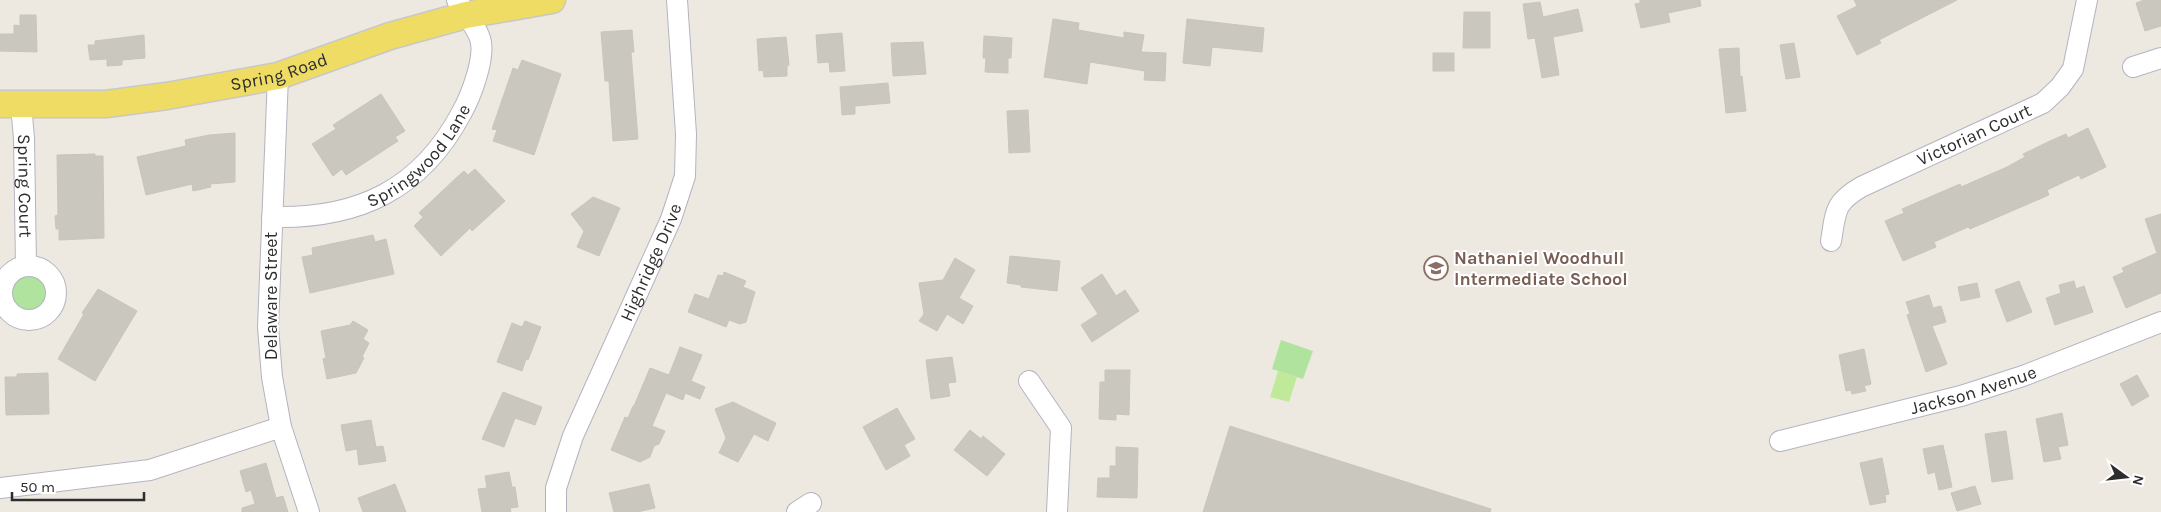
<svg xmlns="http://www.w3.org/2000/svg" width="2161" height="512" font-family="Karla,sans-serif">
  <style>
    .green { fill: #afe39e }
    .pitch { fill: #c0ea9a }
    .building { fill: #cac7be; stroke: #cac5b9 }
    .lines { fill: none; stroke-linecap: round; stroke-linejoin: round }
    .minor-casing { stroke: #b3b4c0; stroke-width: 22 }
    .major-casing { stroke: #c8c8c8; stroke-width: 29 }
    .minor { stroke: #fff; stroke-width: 20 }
    .major { stroke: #efdc64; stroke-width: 26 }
    .labels { text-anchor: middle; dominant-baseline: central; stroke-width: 4; stroke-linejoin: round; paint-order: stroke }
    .street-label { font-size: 18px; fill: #2d2d2d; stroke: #fff }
    .education-label { font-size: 18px; font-weight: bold; fill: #785e54; stroke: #fff; text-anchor: start }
  </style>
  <rect width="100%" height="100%" fill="#eee9e0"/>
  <g class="green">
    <circle cx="30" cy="293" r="20"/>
    <polygon points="1281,340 1313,351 1303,379 1272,369"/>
  </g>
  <polygon class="pitch" points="1278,371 1297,377 1289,402 1270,397"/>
  <g class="building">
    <polygon points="1640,0 1700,0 1701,6 1668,13 1670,22 1641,28 1635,4 1640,3"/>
    <polygon points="1854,0 1957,0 1879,40 1881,43 1857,55 1837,16 1857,6"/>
    <polygon points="2144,0 2161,0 2161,26 2145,31 2136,3"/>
    <polygon points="1540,2 1543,17 1578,9 1583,31 1553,37 1559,75 1542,78 1535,38 1528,39 1523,4"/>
    <polygon points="1464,12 1490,12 1490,48 1463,48"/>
    <polygon points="20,15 36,15 37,52 0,51 0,34 14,34 14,25 20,26"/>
    <polygon points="1053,19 1079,23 1078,30 1124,38 1124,32 1144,35 1141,52 1166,53 1165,81 1144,80 1145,71 1090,62 1087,84 1044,77"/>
    <polygon points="1187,19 1264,28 1262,52 1212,47 1210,66 1183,63"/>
    <polygon points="632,30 634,52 631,52 638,139 613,141 609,81 605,81 601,32"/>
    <polygon points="842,33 845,71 830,72 829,62 818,63 816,35"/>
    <polygon points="144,35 145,58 122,60 122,65 107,66 107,59 90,60 88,45 95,45 95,41"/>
    <polygon points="984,36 1012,38 1011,58 1008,58 1008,73 985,72 986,58 983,58"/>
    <polygon points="786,37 789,65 787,66 787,76 764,77 763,70 759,71 757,39"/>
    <polygon points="923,42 926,74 893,76 891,43"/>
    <polygon points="1794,43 1800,77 1786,79 1780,45"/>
    <polygon points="1739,48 1740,77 1742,76 1746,111 1726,113 1719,49"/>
    <rect x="1433" y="53" width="21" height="18"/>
    <polygon points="522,60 561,74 534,155 493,141 497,130 492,129 513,68 518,70"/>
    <polygon points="888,83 890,103 855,106 855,114 842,115 840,87"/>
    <polygon points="381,94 405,131 395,137 398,141 346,175 342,169 333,176 312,144 336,129 333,125"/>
    <polygon points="1028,110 1030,152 1009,153 1007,111"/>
    <polygon points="2088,128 2106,167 2081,179 2079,175 2047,190 2049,195 1970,229 1968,227 1934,242 1936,247 1903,261 1885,221 1904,213 1902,209 1960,184 1961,187 2007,167 2025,157 2023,154 2050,141 2066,134 2068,138"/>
    <polygon points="235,133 235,182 210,184 211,187 193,191 192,184 146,195 137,157 186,146 185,140 209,135"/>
    <polygon points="95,154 95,156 103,156 104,238 59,240 59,229 56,229 55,216 58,215 57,155"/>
    <polygon points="475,169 505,201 472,231 470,228 441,256 414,226 423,217 419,213 455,179 464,171 468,175"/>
    <polygon points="593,197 620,208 599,256 577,247 584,231 571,214"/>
    <polygon points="2161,214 2161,293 2126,308 2113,277 2124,272 2122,268 2157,253 2145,219"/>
    <polygon points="373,235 375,242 386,239 394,274 310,293 302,257 313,255 312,248"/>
    <polygon points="1010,256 1060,261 1057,291 1021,287 1021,285 1007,283"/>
    <polygon points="955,258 975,270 959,298 973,306 963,324 947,314 937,331 919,321 924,314 919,283 943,280"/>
    <polygon points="724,272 746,281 743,287 755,292 746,322 740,324 729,320 726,327 688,312 695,294 709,299 718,275 723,276"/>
    <polygon points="1102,274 1116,296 1125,290 1139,311 1092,342 1081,325 1098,314 1081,288"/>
    <polygon points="2019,281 2032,312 2007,322 1995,290"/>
    <polygon points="2074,281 2076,289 2084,286 2093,312 2055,325 2046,298 2061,293 2059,285"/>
    <polygon points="1977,283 1980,297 1961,301 1958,287"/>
    <polygon points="98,289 137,311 95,381 58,359 84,314 82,313"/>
    <polygon points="1929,295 1933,308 1941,306 1946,322 1932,326 1947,364 1926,372 1907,315 1910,314 1906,302"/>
    <polygon points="353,321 368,330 363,339 369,343 362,357 364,358 356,373 327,379 323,359 326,358 321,331 350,325"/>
    <polygon points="525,321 541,327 528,360 526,359 522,371 497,362 512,323 522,327"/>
    <polygon points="680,347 702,355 691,381 705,387 700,399 685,393 683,400 666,393 652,426 665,431 659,444 654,446 650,457 640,462 611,450 625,417 628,418 633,406 634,406 650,368 669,375"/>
    <polygon points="1864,349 1871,384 1864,386 1866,391 1852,394 1851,390 1846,391 1839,355"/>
    <polygon points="952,357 956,382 948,383 950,396 931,399 926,360"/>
    <polygon points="1105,370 1130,370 1129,415 1116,414 1116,420 1099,419 1100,382 1105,382"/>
    <polygon points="48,373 49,414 6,415 5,377 17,377 17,374"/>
    <polygon points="2137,375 2149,396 2132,406 2120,384"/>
    <polygon points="503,392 542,407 535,425 515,418 504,447 482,439"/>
    <polygon points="733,402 776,423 768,441 754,434 738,462 719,453 726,438 715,409"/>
    <polygon points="897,408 915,439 904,445 910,456 886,470 863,427"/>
    <polygon points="2062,413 2068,445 2058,447 2061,459 2044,462 2036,419"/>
    <polygon points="371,420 376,447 383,446 386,461 359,465 357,449 346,451 341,425"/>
    <polygon points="1230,426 1491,509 1490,512 1203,512"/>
    <polygon points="970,430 981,439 983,436 1005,454 987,476 954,450"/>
    <polygon points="2006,431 2013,479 1992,482 1985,434"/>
    <polygon points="1943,445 1952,487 1939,490 1935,472 1928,474 1923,449"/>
    <polygon points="1116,447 1138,448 1137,498 1097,497 1098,478 1110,478 1110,466 1116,466"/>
    <polygon points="1882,458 1889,494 1885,495 1886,502 1870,505 1860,463"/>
    <polygon points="266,463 276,498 283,496 288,512 242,512 242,508 255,504 251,490 246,492 240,471"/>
    <polygon points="509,472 512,487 515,487 518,507 510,508 511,512 482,512 478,489 487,488 485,476"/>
    <polygon points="395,484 406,512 363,512 358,498"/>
    <polygon points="649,484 655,508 637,512 614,512 609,493"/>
    <polygon points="1975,486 1981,504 1957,511 1951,493"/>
  </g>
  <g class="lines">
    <g class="minor-casing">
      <g id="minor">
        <polyline points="2133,67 2161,58"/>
        <polyline points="278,76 268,327 272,377 281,427 309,512"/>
        <path id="s1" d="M21 105 24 138 26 266"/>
        <path id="s2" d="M272 217C358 219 421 190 462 112 471 96 484 61 481 43 480 31 463 11 457 0"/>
        <path id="s3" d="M1831 241C1836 211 1834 203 1861 187L2043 103 2060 87 2073 69 2087 0"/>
        <circle cx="29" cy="293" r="27"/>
        <polyline points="1029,381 1061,428 1057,512"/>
        <path id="s4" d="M1780 441 1961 396 2023 376 2161 322"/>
        <polyline points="0,488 150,470 281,427"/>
        <path id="s5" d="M556 512V488L573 436 671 219 685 176 686 134 677 0"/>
        <polyline points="797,512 811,503"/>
      </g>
    </g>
    <g class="major-casing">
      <g id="major">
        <path id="s6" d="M0 104H106L167 96 278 76 390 36 466 15 552 0"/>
      </g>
    </g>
    <use href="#minor" class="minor"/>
    <use href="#major" class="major"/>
  </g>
  <defs>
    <g id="school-ring" transform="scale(1.25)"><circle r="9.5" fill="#fff" stroke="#8d6e63" stroke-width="1.5"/><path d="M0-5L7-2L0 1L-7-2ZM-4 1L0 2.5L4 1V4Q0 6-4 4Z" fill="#8d6e63"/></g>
  </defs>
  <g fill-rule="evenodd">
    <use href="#school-ring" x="1436" y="268"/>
  </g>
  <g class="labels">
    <g class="street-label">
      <text stroke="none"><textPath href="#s6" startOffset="282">Spring Road</textPath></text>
      <text stroke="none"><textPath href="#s3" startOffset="190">Victorian Court</textPath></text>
      <text stroke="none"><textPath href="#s2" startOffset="168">Springwood Lane</textPath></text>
      <text stroke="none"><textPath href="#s1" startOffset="81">Spring Court</textPath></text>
      <text stroke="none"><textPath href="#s5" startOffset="269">Highridge Drive</textPath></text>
      <text transform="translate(271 296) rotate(-90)">Delaware Street</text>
      <text stroke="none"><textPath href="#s4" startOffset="200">Jackson Avenue</textPath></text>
    </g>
    <g class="education-label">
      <text x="1454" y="258">Nathaniel Woodhull<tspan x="1454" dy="21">Intermediate School</tspan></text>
    </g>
  </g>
  <g transform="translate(2126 477) rotate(105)" stroke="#ffffff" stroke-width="4" paint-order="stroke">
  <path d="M0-4L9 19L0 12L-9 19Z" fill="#2d2d2d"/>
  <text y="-8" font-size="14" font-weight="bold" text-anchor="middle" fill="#2d2d2d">N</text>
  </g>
  <path d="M12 492v8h132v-8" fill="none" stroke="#2d2d2d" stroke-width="2.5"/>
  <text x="20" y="492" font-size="15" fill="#2d2d2d" stroke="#ffffff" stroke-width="4" paint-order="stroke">50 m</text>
</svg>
